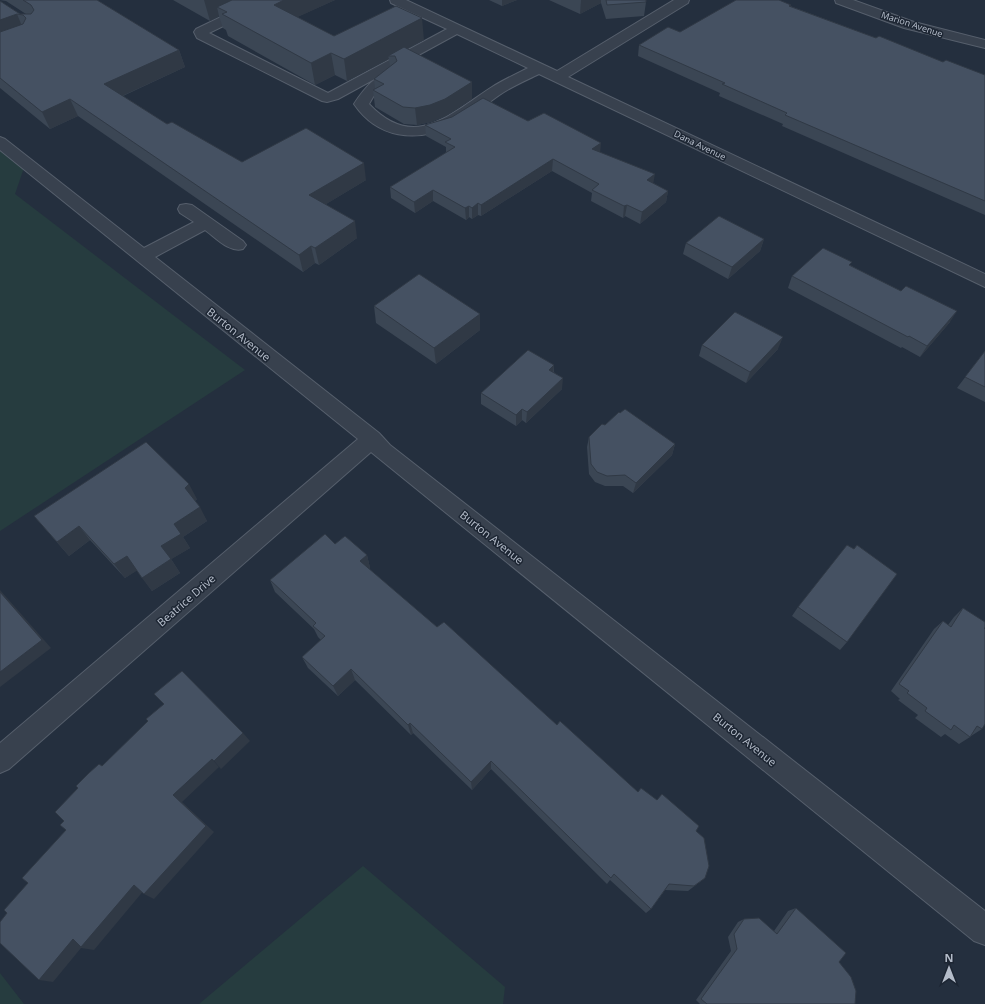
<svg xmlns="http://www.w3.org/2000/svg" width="985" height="1004" font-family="'Noto Sans',sans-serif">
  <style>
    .green { fill: #263c3f }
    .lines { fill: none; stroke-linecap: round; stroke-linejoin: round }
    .minor-casing { stroke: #565f6c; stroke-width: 2 }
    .minor { fill: #38414e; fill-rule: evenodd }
    .wall { fill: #3b4654 }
    .shaded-wall { fill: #303945 }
    .building { fill: #455162; stroke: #303945 }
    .labels { text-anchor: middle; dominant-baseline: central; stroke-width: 3; stroke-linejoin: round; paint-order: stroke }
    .far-street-label { font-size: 9px; fill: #b4bcc9; stroke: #1d2633 }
    .street-label { font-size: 11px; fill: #b4bcc9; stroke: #1d2633 }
  </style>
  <rect width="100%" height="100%" fill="#242f3e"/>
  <g class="green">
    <polygon points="0,142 26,162 15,194 245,370 0,531"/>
    <polygon points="363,866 505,987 503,1004 199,1004"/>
    <polygon points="0,973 24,1004 0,1004"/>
  </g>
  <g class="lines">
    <g class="minor-casing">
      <g id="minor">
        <path d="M256 0H272L271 3 209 33 328 93 447 29 391 3 390 0H406L557 71 674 0H689L688 3 568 77 985 274V287L539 74C527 80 515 85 504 92 488 102 469 120 452 127 415 142 378 139 354 104 362 92 377 70 395 74L397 77 395 80 376 92 369 104C414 152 450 114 492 87 503 80 516 74 528 68L457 34 338 99 327 102 322 101 197 38 194 32 196 29Z"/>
        <polygon points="835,0 853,0 914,22 985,40 985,48 904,28 836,3"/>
        <path d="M0 137 5 139 144 248 194 222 180 213 178 209 180 205 186 204 192 205 243 241 246 245 243 249C229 253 216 238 205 230L155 257 379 433 390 445 985 911V945L974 941 371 452 9 769 0 773V743L358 439 0 150Z"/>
      </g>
    </g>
    <use href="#minor" class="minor"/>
  </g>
  <g class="wall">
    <polygon points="0,0 97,0 179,50 185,67 123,96 167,124 242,162 366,180 326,204 357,238 319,265 315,263 303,272 78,116 50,129 0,88 0,1 20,14 26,14 6,1"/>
    <polygon points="173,0 335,0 297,17 334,36 424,40 407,49 472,99 446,116 431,122 417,125 404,124 375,107 373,90 375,89 374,79 390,67 389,59 347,81 335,75 315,85 228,36 226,30 223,28 219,16 210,21"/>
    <polygon points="489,0 517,0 502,6"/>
    <polygon points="549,0 646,0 646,2 644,16 606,19 601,3 580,14"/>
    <polygon points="790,6 876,38 943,62 985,75 985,215 782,126 783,124 719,96 720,93 638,56 639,45 680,32"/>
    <polygon points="528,121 600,152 653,183 668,191 666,202 640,224 625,216 623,218 591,201 592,193 552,171 481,216 478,215 472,219 469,217 466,220 433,201 415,213 391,198 390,187 446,153 446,147 426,136 425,125"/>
    <polygon points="764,239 760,251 728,279 683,254 686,243"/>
    <polygon points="850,265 950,322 920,357 902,347 901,348 788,288 792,276"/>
    <polygon points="374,306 480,330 436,364 376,323"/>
    <polygon points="702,345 778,349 746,383 699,356"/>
    <polygon points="985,351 985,402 957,388"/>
    <polygon points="554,365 554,372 562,389 526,423 522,420 516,426 481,404 481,393"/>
    <polygon points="605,425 675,444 672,455 633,493 623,486 605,486 595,482 589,474 587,447 589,437"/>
    <polygon points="197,499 195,501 207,521 183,537 190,548 171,559 180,573 152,591 137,570 125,578 90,540 69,556 34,516"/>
    <polygon points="335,544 367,555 370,568 369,569 437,627 557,725 638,792 696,831 705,878 688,891 665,890 651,909 646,913 610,880 607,884 491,769 472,790 413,733 411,735 355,680 338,696 308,668 302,657 321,640 318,637 314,629 275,592 270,580"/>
    <polygon points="798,607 847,642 840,650 792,616"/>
    <polygon points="963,608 984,628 982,729 971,736 970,737 959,744 945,734 941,737 915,718 918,715 898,700 900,699 891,691 934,629 943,621 948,625 954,617"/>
    <polygon points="796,908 839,962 855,1004 700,1004 696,1000 731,951 728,937 738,922 744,919 774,931 788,911"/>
  </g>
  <g class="shaded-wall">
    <polygon points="204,0 253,0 217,7 219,16 210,21"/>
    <polygon points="284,0 335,0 278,26 274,5"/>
    <polygon points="502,0 517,0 502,6"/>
    <polygon points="581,0 601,0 601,3 580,14"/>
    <polygon points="17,14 24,31 0,39 0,20"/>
    <polygon points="422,18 424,40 393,56 388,56 389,59 347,81 344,59"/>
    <polygon points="179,50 185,67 111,101 104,84"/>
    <polygon points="331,53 335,75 315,85 311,63"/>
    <polygon points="472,82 472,99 446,116 431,122 417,125 415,108"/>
    <polygon points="70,99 78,116 50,129 42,112"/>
    <polygon points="601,143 600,154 592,149"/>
    <polygon points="553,159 552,171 481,216 481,205"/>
    <polygon points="364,163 366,180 313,212 309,195"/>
    <polygon points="655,174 653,185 647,180"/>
    <polygon points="433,190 433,201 415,213 414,202"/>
    <polygon points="668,191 666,202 640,224 642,212"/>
    <polygon points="478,203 478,215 472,219 472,208"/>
    <polygon points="627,205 625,216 623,218 624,206"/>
    <polygon points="469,206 469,217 466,220 465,208"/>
    <polygon points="355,221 357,238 319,265 315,248"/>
    <polygon points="764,239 760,251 728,279 732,267"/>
    <polygon points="311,246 315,263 303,272 299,255"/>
    <polygon points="957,311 950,322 920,357 927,346"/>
    <polygon points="480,314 480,330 436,364 434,348"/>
    <polygon points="783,337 778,349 746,383 750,372"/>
    <polygon points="554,365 553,376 549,370"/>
    <polygon points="563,378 562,389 526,423 527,412"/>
    <polygon points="522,409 522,420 516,426 516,415"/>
    <polygon points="675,444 672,455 633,493 636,483"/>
    <polygon points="189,484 197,499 193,502 185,488"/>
    <polygon points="200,507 207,521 183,537 190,548 170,560 161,546 174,524"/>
    <polygon points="79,526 90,540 69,556 57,542"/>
    <polygon points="367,555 370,568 363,574 360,561"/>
    <polygon points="127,556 138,570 125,578 114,564"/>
    <polygon points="171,559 180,573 152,591 142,578"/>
    <polygon points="0,590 51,648 0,687"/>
    <polygon points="351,669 355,680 338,696 333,686"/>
    <polygon points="410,723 413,733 411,735 408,725"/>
    <polygon points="243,733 250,741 221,769 214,761"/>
    <polygon points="212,759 219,767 182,802 214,832 154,899 144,894 173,795"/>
    <polygon points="491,761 491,769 472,790 471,782"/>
    <polygon points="134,885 145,889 94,950 81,948 53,982 39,980 73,939"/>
  </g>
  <g class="building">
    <polygon points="23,0 97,0 179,50 104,84 167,124 172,122 242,162 306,128 364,163 309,195 355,221 315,248 311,246 299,255 70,99 42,112 0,78 0,32 23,24 26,18 23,15 17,14 0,20 0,1 20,14 31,14 34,10 31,5"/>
    <polygon points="232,0 284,0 274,5 334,36 396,6 422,18 344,59 331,53 311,63 222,14 227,12 217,7"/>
    <polygon points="606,0 646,0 646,2 607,5"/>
    <polygon points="736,0 779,0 791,5 789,6 876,38 879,36 943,62 946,60 985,75 985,201 785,115 787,113 722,84 725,83 639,45 668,27 680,32"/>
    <polygon points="404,47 472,82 445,99 430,105 415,108 403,107 373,90 384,84 374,79 397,61 395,56 388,56"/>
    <polygon points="483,98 528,121 544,113 601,143 592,149 655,174 647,180 668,191 642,212 627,205 624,206 592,190 599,184 553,159 481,205 478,203 472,208 469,206 465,208 433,190 414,202 390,187 455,147 445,142 451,139 425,125 452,117"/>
    <polygon points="719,216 764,239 732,267 686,243"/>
    <polygon points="823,248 852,262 849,265 901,291 906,286 957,311 927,346 909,336 908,337 792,276"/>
    <polygon points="419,274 480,314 434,348 374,306"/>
    <polygon points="735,312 783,337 750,372 702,345"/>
    <polygon points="528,350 554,365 549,370 563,378 527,412 522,409 516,415 481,393"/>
    <polygon points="985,351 985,387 965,377"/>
    <polygon points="625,409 675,444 636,483 625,475 607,476 597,472 591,464 589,437 602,424 605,425 619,412 620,413"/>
    <polygon points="146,442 189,484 185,488 200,507 174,524 181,534 161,546 171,559 142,578 127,556 114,564 79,526 57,542 34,516"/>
    <polygon points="325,534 335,544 345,536 367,555 360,561 437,627 444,622 557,725 560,721 638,792 641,788 657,800 662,794 699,826 696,831 704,838 709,866 705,878 694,886 669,884 651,909 614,874 611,878 491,761 471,782 410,723 408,725 351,669 333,686 302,657 325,636 313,626 316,623 270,580"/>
    <polygon points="847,545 854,549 857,545 897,574 847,642 798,607"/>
    <polygon points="0,592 42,640 0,672"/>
    <polygon points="963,608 985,622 985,628 984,628 985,629 985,724 982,729 977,726 970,737 954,725 951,730 925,711 927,708 907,693 909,691 899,684 943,621 951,627"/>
    <polygon points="182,671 243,733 214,761 212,759 173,795 206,826 144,894 134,885 81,947 73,939 39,980 0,943 0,922 7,913 4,910 28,883 22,878 66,830 60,825 64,821 55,812 78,788 76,786 89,773 99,764 102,766 148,721 146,719 164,704 154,694"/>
    <polygon points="796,908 846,953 839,962 851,977 856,991 855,1004 707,1004 701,999 737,949 734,934 744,919 759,918 777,934"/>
  </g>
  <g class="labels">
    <g class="far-street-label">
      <text transform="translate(912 24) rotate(18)">Marion Avenue</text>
      <text transform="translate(700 145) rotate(26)">Dana Avenue</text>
    </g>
    <g class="street-label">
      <text transform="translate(239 334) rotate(39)">Burton Avenue</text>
      <text transform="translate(492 537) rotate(39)">Burton Avenue</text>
      <text transform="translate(186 600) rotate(-41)">Beatrice Drive</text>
      <text transform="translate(745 739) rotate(39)">Burton Avenue</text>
    </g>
  </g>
  <g transform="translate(949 968)" stroke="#1d2633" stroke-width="3" paint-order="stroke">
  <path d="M0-3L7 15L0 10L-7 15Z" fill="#b4bcc9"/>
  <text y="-6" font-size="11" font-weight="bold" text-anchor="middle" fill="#b4bcc9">N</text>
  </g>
</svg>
